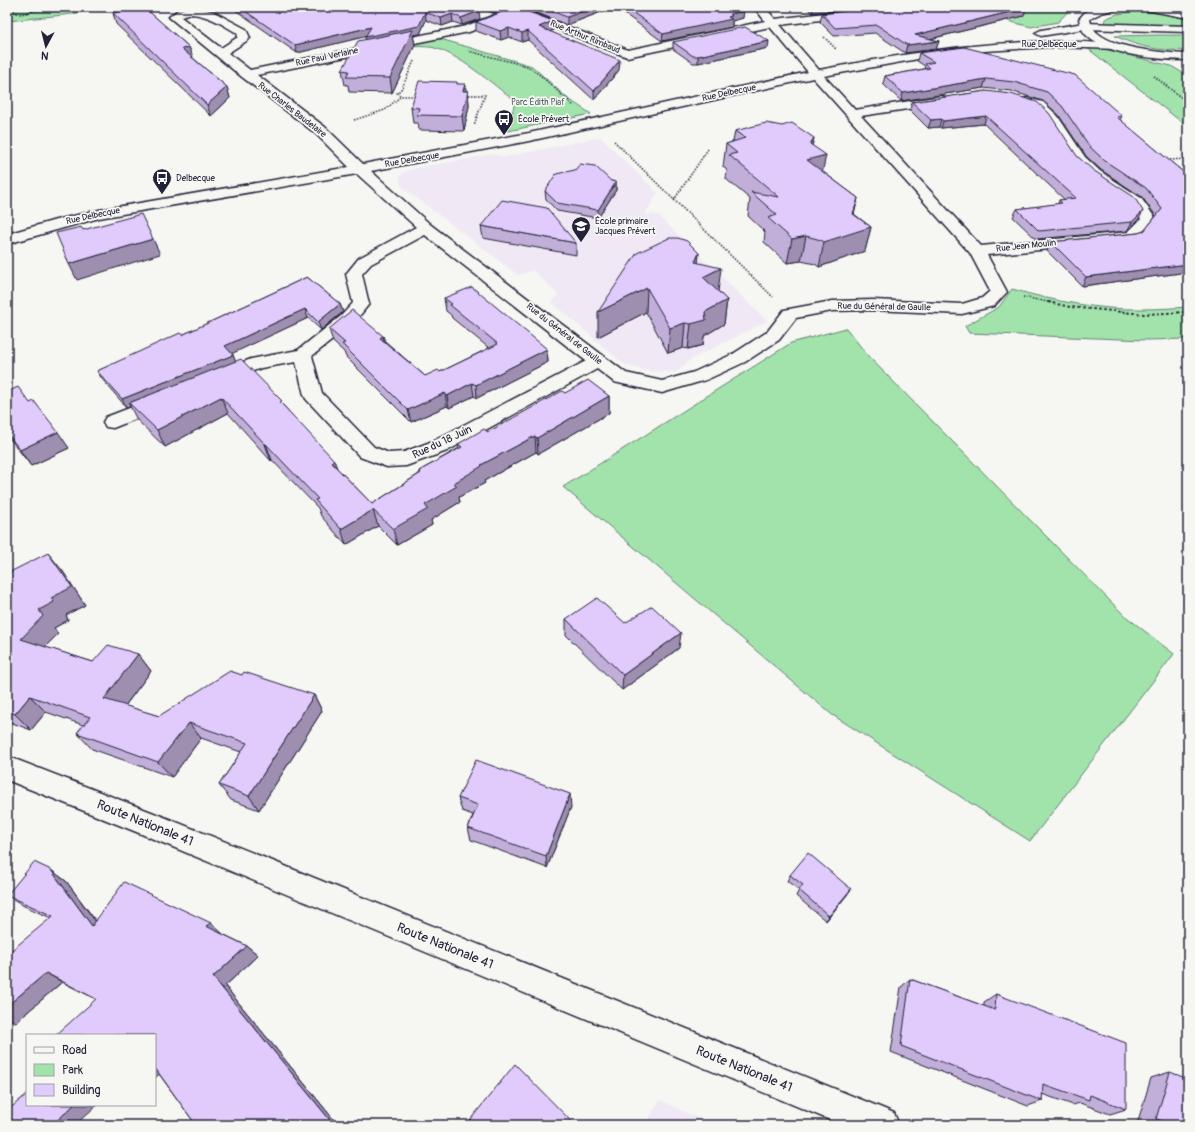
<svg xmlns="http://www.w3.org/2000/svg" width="1195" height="1132" font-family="Pangolin,sans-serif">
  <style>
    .built { fill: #f0e9f5 }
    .green { fill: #a2e3ac; stroke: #628274 }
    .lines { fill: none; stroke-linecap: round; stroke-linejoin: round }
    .stream { fill: #6986aa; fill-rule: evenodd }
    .minor-casing { stroke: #22223b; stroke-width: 3 }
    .major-casing { stroke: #22223b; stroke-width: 3 }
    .path-far1 { stroke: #22223b; stroke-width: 1.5; stroke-dasharray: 1.5 1.5; stroke-linecap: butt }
    .path { stroke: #22223b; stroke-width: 2; stroke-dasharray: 2.5 2.5; stroke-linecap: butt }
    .minor { fill: #f6f6f2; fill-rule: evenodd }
    .major { fill: #f6f6f2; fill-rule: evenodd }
    .wall { fill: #c2afd9; stroke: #22223b }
    .shaded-wall { fill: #9e8eb0; stroke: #22223b }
    .building { fill: #e1cbfc; stroke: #22223b }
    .labels { text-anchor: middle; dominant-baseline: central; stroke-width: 3.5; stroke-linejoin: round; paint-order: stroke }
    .far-street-label { font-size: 9px; fill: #22223b; stroke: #f6f6f2 }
    .far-park-label { font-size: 9px; fill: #485c5d; stroke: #f6f6f2 }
    .far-poi-label { font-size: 9px; fill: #22223b; stroke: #f6f6f2; text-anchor: start }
    .street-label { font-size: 11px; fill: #22223b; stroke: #f6f6f2 }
    .near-street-label { font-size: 13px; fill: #22223b; stroke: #f6f6f2 }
  </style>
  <rect width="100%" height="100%" fill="#f6f6f2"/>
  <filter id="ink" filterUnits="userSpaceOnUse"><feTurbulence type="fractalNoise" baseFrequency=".025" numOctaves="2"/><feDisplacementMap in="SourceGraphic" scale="8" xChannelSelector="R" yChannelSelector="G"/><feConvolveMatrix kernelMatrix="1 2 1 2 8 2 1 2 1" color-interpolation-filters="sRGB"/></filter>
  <g filter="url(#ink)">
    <g class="built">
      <polygon points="600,137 658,193 645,214 658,215 767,321 692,359 676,372 645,371 624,364 551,302 558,295 533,270 518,275 402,187 400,181 400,176 406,171 416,168 493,154 504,157"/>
      <polygon points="660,1100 713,1125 645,1125"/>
    </g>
    <g class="green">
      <polygon points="7,7 103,7 72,14 8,21 7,21"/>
      <polygon points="997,7 1072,7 1058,22 1031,27 1008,21"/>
      <path d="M1136 11C1154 12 1171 14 1188 20V27L1104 26 1105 19 1117 14Z"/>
      <path d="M376 23 444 40 532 66 567 98 591 114 508 131 515 101C495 86 454 50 430 47 418 46 405 47 393 47Z"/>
      <path d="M1159 35H1188V50C1163 52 1138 47 1115 36Z"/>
      <polygon points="1087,48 1104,49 1171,66 1188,76 1188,127"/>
      <path d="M1012 289C1053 301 1099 310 1142 309 1157 309 1173 308 1188 307V339L1146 340 969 333 965 326 999 307Z"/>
      <polygon points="846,328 868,356 1124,615 1174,654 1030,841 831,714 563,487 791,343"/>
    </g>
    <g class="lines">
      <polygon class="stream" points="17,7 25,7 7,12 7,10"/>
      <g class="minor-casing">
        <g id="minor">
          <path d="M191 7 212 11 246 29 250 38 248 40 228 53 250 70 466 26 500 13H508L509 15 508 17 469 32 257 75 325 127 363 164 529 133 808 72 770 27 627 57 521 15 520 13 525 10 628 50 765 21 754 7H765L775 19 876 7H907L902 10 780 25 819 70C918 51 1014 35 1116 44L1120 45 1122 47 1120 49 1050 47 984 51 918 59 824 76 855 110 941 96 945 97 947 100 945 103 941 104 861 116 981 246 1128 232 1141 219 1131 204 1090 177 1075 163 1047 120 1035 108 1023 105 1021 102 1023 99 1027 98 1043 102 1057 115 1085 157 1100 171 1141 198 1156 219 1138 239 1133 241 987 255 1007 292 994 306 962 314 873 310 832 311 796 318 779 340 745 362 706 380 662 393 614 382 597 369 447 451 406 466 387 467 360 457 306 399 304 395 296 362 261 368 220 384 214 382 211 378 214 374 251 359 298 350 341 316 353 303 346 274 359 258 416 227 357 174 99 218 7 244V234L56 220 99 210 349 167 315 133 242 77 169 17 178 10ZM191 14C208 15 222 24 237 33L238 37 221 48 181 17ZM813 78 970 253 990 291 982 298 962 304 873 300 832 301 784 310 767 332 733 354 694 372 662 381 626 373 431 225 371 171 529 141ZM425 235 586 361 433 441 404 452 389 453 374 447 322 393 312 356 353 324 369 304 362 274 371 264Z"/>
          <polygon points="1084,23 1188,26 1188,32 1084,29 1041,36 1035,33 1041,30"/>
          <polygon points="161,396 168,398 170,402 168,406 113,428 106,427 103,422 106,417"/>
        </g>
      </g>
      <g class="major-casing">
        <g id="major">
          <path d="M1097 7H1118L1117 9 1101 13 1090 19C1091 22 1091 26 1093 28 1107 49 1165 53 1188 54V60C1162 60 1098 55 1083 31 1081 27 1080 23 1079 19L1086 11Z"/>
          <polygon points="1141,7 1163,7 1188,12 1188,18 1146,10"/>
          <polygon points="7,756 159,815 882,1108 894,1113 899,1125 842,1125 139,833 7,780"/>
        </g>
      </g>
      <g class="path-far1">
        <polyline points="10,7 16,13 21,14 51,7"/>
        <polyline points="824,37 836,49"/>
        <polyline points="468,51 527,66 540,75 574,106"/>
        <polyline points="414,61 402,88 397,93 401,96 417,96"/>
        <polyline points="1154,76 1188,103"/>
        <polyline points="466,95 485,95 474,125"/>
        <polyline points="354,120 385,110 401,96"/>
        <polyline points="614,141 773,297"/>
        <polyline points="1167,160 1188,159"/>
        <polyline points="674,200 708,149"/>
        <polyline points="1023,297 1053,303"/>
      </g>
      <polyline class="path" points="1048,302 1070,307 1144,314 1188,312"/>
      <use href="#minor" class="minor"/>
      <use href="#major" class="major"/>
    </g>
    <g class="wall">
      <polygon points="124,7 155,7 146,9 189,47 193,58 227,87 230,98 211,116 116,24 113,13 127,10"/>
      <polygon points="231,7 285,7 290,10 469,7 480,19 462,25 453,22 442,26 426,20 420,34 413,35 415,45 392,93 349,92 348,85 345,85 342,70 366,40 366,36 297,53"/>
      <polygon points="478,7 510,7 493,13"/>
      <polygon points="528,7 614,7 567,25 528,9"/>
      <polygon points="615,7 741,7 743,18 732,21 732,27 662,41"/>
      <polygon points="806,7 863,7 812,13"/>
      <polygon points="822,14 1024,16 930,39 939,41 936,49 905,53 875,33 834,36 820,22"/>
      <polygon points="553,21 554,30 550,31 619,70 594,100 528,40 522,42 509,37 501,40 476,31 476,22"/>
      <polygon points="673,42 768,48 698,63 693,63 673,49"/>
      <polygon points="964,47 1122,116 1120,120 1188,176 1188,272 1082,286 1047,251 1051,242 1138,233 1144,231 1156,216 1142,197 1101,170 1086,156 1058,114 1043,101 1011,91 983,88 901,101 883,84 885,76 924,69 925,66 917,61 919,53"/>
      <polygon points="458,84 466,91 468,91 469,106 464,131 419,130 418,123 413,123 411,107"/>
      <polygon points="986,91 1077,156 1139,219 1127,231 1036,239 1013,217 1017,209 1058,204 1059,200 1065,200 984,124 941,128 939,127 928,128 910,110 912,102"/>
      <polygon points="735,131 814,138 812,145 822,171 858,198 854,214 871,227 865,251 819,267 815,264 801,261 787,263 764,242 765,232 748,216 750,199 726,179 727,170 723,167 726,144 733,142"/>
      <polygon points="611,181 616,182 616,190 598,218 557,211 546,199 545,191"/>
      <polygon points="481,226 576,243 576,255 483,238"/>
      <polygon points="669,238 698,263 718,291 727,300 724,324 704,336 703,345 688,349 683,348 668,353 646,312 598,337"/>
      <polygon points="307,277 340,304 343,312 321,330 308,318 232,353 233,355 235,361 283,405 337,468 372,504 419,474 419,471 459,448 458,444 488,432 565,393 609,396 609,413 538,454 536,452 484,481 485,483 459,497 460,502 431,520 432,525 397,545 378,526 346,545 321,516 318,508 272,460 271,461 228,413 165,447 137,420 130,406 126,407 102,379 97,371 182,335"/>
      <polygon points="444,298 547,349 548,362 477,398 474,396 449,408 447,406 411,422 346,357 344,352 333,342 329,329 383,336 385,341 425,376 440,372 489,348 452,318 451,315 446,311"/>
      <polygon points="7,392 30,403 69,448 31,466 7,435"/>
      <polygon points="62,570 85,605 66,615 68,620 54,628 58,634 45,647 93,662 138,654 151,671 125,706 159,716 314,695 322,711 259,810 231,800 219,785 241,752 201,738 172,777 92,749 77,733 83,725 46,712 31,730 7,721 7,574"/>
      <polygon points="566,619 625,623 679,648 622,690 566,635"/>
      <polygon points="458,798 571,807 547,868 471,840 468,828 473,815 462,811"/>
      <polygon points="51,870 66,881 96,921 222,933 221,933 247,946 258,955 225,986 338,1125 196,1125 159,1074 96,999 62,982 16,1022 51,918 24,906 7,895"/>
      <polygon points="790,875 851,889 826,921 796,896 799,890 787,881"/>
      <polygon points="910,979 984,1006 984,1002 996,994 1126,1109 1110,1114 1080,1103 1073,1105 1042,1094 1042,1101 1028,1106 891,1052 901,987"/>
      <polygon points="1170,1072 1188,1125 1140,1125 1137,1124 1151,1078"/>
    </g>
    <g class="shaded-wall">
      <polygon points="128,7 155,7 130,13"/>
      <polygon points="492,7 510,7 493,13"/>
      <polygon points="594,7 614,7 567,25 567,17"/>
      <polygon points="813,7 863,7 812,13"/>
      <polygon points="1026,8 1024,16 913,43 915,35"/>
      <polygon points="479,11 480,19 462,25 461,18"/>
      <polygon points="744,11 743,18 732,21 732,27 662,41 663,34 730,14"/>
      <polygon points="425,12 426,20 420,34 413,35 415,45 392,93 390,78 366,45 365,37"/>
      <polygon points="452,14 453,22 442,26 441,18"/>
      <polygon points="553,21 554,30 539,36 539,27"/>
      <polygon points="371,27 372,35 297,53 295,45"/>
      <polygon points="509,28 509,37 501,40 500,31"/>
      <polygon points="528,31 528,40 522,42 522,33"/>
      <polygon points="769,41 768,48 698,63 698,56"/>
      <polygon points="939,41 936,49 905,53 907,45"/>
      <polygon points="189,47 193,57 186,59 182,49"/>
      <polygon points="620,60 619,70 594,100 594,91"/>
      <polygon points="986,79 983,88 901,101 903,93"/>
      <polygon points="465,84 467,95 468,91 469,106 464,131 462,116 463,91"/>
      <polygon points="227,87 230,98 211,116 207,105"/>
      <polygon points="986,116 984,124 941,128 943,121"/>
      <polygon points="941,119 939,127 928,128 931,120"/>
      <polygon points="814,138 809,159 826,155 821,179 802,183 810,144"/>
      <polygon points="616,182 616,190 598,218 598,210"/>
      <polygon points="858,198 852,222 871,227 865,251 819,267 824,242 853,214"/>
      <polygon points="1143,211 1139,219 1127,231 1132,222"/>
      <polygon points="806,236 801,261 787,263 792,239"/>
      <polygon points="153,239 160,254 77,280 69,264"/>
      <polygon points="699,253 697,277 695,262"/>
      <polygon points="1188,264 1188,272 1082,286 1086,277"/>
      <polygon points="721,268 718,292 703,277"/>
      <polygon points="647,288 646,312 598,337 598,312"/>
      <polygon points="727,300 724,324 704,336 703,345 688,349 691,324 705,312"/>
      <polygon points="340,304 343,312 321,330 318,322"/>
      <polygon points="305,309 308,318 229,355 225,346"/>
      <polygon points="685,323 683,348 668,353 670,328"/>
      <polygon points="383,336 386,349 380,338"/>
      <polygon points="547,349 548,362 477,398 476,385"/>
      <polygon points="233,355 236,363 129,403 130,406 126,407 122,399"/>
      <polygon points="472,383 474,396 449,408 447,396"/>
      <polygon points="445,393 447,406 411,422 408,410"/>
      <polygon points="609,396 609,413 538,454 537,438"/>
      <polygon points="221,397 228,413 165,447 157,430"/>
      <polygon points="58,432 69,448 31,466 20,450"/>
      <polygon points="535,436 536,452 484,481 485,483 459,497 460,502 431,520 432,525 397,545 393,529 454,483 481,465"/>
      <polygon points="265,444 266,444 272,460 271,461"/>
      <polygon points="334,460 340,476 331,462"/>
      <polygon points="373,510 378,526 346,545 341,529"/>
      <polygon points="48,553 62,570 85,605 66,615 68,620 54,628 58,634 36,656 21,639 39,610 51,598"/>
      <polygon points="681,633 679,648 622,690 623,675"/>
      <polygon points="138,654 151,671 118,715 104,699"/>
      <polygon points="314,695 322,711 259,810 249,796"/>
      <polygon points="30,696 46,712 31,730 15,714"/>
      <polygon points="189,723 201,738 172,777 158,762"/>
      <polygon points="570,794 571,807 547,868 546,856"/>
      <polygon points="51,870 66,881 106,936 92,926"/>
      <polygon points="851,889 847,895 826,921 829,916"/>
      <polygon points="211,923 222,933 217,936 206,926"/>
      <polygon points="247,946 258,955 225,986 338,1125 334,1125 213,977"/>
      <polygon points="46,973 62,982 16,1022 7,1018 7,1006"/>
      <polygon points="155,1065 165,1069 155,1078"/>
      <polygon points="74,1105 97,1105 75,1125 52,1125"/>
    </g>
    <g class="building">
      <polygon points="141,7 144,7 189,47 182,49 227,87 207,105 113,13"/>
      <polygon points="239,7 285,7 290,10 301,7 469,7 479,11 461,18 452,14 441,18 425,12 419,26 365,37 371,27 295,45"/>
      <polygon points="515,7 553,21 539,27 620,60 594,91 528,31 522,33 509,28 500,31 476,22"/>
      <polygon points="540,7 594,7 567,17"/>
      <polygon points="625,7 741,7 744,11 730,14 732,16 728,17 732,19 663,34"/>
      <polygon points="878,7 1024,7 1026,8 915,35 939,41 907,45 877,25 835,28 822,14"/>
      <polygon points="745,27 769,41 698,56 693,56 673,42"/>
      <polygon points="413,30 390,78 346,77 349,71 342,70 358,41"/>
      <polygon points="964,47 1075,75 1122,116 1117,117 1188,176 1188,264 1086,277 1051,242 1138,233 1144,231 1162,209 1146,188 1105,161 1090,147 1062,106 1047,92 1014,82 986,79 903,93 885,76 930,68 925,64 934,62 919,53"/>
      <polygon points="419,81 457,82 457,84 465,84 463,91 468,91 462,116 417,115 419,108 411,107"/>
      <polygon points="986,91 1011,94 1037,102 1049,113 1077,156 1093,170 1134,197 1143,211 1132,222 1039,231 1017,209 1062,203 1059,200 1076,198 986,116 943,121 941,119 931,120 912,102"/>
      <polygon points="766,123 782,126 792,123 814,138 810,144 826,155 807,160 858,198 853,214 871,227 824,242 821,240 806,236 792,239 768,218 777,215 751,192 779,197 729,155 737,153 726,144 745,138 735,131"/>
      <polygon points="580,164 595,166 611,181 616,182 598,210 557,203 545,191 556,174 575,170"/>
      <polygon points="502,200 547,208 576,243 481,226"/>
      <polygon points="141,214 153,239 69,264 56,233 81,227 83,230"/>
      <polygon points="669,238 678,238 687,241 699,253 695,262 721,268 703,277 727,300 705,312 706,320 691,324 685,323 670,328 647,288 598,312 637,253"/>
      <polygon points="307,277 340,304 318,322 305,309 225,346 233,355 122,399 97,371 180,333 182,335"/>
      <polygon points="472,287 547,349 476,385 472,383 447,396 445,393 408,410 342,344 345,343 329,329 352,310 383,336 380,338 425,376 438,370 440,372 498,344 450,305 452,304 444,298"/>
      <polygon points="241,359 282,401 280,402 334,460 331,462 372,504 421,473 419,471 462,447 458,444 484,429 488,432 562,391 565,393 588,380 609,396 537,438 535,436 481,465 482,466 454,483 457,486 425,505 428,509 393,529 373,510 341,529 315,500 318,499 266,444 265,444 221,397 157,430 129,403"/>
      <polygon points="18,387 30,403 34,401 58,432 20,450 7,433 7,392"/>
      <polygon points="48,553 72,587 51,598 54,602 39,610 43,616 21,639 93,662 108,645 138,654 104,699 159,716 230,671 242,675 244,672 314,695 249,796 219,785 247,743 189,723 158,762 77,733 90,717 30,696 15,714 7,711 7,574 10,572"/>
      <polygon points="597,598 625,623 652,606 681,633 623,675 566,619"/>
      <polygon points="476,760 570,794 546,856 468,828 478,805 458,798"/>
      <polygon points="808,853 851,889 829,916 799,890 803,885 790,875"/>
      <polygon points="34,862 51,870 92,926 124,882 211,923 206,926 247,946 213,977 334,1125 196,1125 155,1068 155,1035 56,1035 96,999 46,973 7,1006 7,954 53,916 7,895"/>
      <polygon points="910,979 995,1010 996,994 1126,1043 1126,1109 1090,1095 1089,1100 1043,1084 1042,1101 901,1046"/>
      <polygon points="515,1064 575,1125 466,1125"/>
      <polygon points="1170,1072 1188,1079 1188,1125 1163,1125 1163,1121 1156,1119"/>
      <polygon points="27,1094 27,1105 74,1105 52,1125 7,1125 7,1111"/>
    </g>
  </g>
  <defs>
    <g id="bus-pin" transform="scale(1)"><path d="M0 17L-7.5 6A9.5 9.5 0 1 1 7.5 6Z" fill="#22223b" stroke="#f6f6f2"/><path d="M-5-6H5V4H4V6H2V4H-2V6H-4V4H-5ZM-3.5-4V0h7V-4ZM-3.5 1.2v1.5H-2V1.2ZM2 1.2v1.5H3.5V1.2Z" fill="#fff"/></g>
    <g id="school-pin" transform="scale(1)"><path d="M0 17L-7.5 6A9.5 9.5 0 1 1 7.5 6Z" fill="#22223b" stroke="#f6f6f2"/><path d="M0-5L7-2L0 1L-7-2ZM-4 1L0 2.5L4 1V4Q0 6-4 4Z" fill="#fff"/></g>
  </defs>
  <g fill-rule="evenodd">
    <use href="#bus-pin" x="504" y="119"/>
    <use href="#bus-pin" x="162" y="178"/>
    <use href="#school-pin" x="581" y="226"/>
  </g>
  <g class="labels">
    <g class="far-street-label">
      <text transform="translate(585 37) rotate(22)">Rue Arthur Rimbaud</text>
      <text x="1049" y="44">Rue Delbecque</text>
      <text transform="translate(327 57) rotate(-12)">Rue Paul Verlaine</text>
      <text transform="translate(729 93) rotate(-12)">Rue Delbecque</text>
      <text transform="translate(292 110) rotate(38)">Rue Charles Baudelaire</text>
      <text transform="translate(412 160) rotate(-10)">Rue Delbecque</text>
      <text transform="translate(93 216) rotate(-12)">Rue Delbecque</text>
      <text transform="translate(1026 246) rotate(-6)">Rue Jean Moulin</text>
      <text transform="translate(884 307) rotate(1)">Rue du Général de Gaulle</text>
      <text transform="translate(564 334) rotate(38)">Rue du Général de Gaulle</text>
    </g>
    <g class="far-park-label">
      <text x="538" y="102">Parc Édith Piaf</text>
    </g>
    <g class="far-poi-label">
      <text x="518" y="119">École Prévert</text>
      <text x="176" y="178">Delbecque</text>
      <text x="595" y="221">École primaire<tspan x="595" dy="10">Jacques Prévert</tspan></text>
    </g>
    <g class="street-label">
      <text transform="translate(442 442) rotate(-25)">Rue du 18 Juin</text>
    </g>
    <g class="near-street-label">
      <text transform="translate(145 823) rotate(22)">Route Nationale 41</text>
      <text transform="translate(445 946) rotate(22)">Route Nationale 41</text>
      <text transform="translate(744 1069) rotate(22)">Route Nationale 41</text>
    </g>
  </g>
  <rect width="1195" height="1132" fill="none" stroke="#f6f6f2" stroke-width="24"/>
  <rect x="12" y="12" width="1171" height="1108" fill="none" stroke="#22223b" stroke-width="1.5" filter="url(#ink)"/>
  <rect x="26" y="1034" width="130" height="72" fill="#f6f6f2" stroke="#a1a1a9"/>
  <rect x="34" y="1047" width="20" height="6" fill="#f6f6f2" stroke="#a1a1a9"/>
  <text x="62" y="1054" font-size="12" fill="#22223b">Road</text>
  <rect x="34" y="1064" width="20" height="12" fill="#a2e3ac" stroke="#a1a1a9"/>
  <text x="62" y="1074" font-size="12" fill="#22223b">Park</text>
  <rect x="34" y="1084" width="20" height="12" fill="#e1cbfc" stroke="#a1a1a9"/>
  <text x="62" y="1094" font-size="12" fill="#22223b">Building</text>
  <g transform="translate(46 46) rotate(187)" stroke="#f6f6f2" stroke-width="3" paint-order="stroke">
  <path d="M0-3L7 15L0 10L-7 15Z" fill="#22223b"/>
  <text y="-6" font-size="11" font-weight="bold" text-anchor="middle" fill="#22223b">N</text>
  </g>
</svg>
